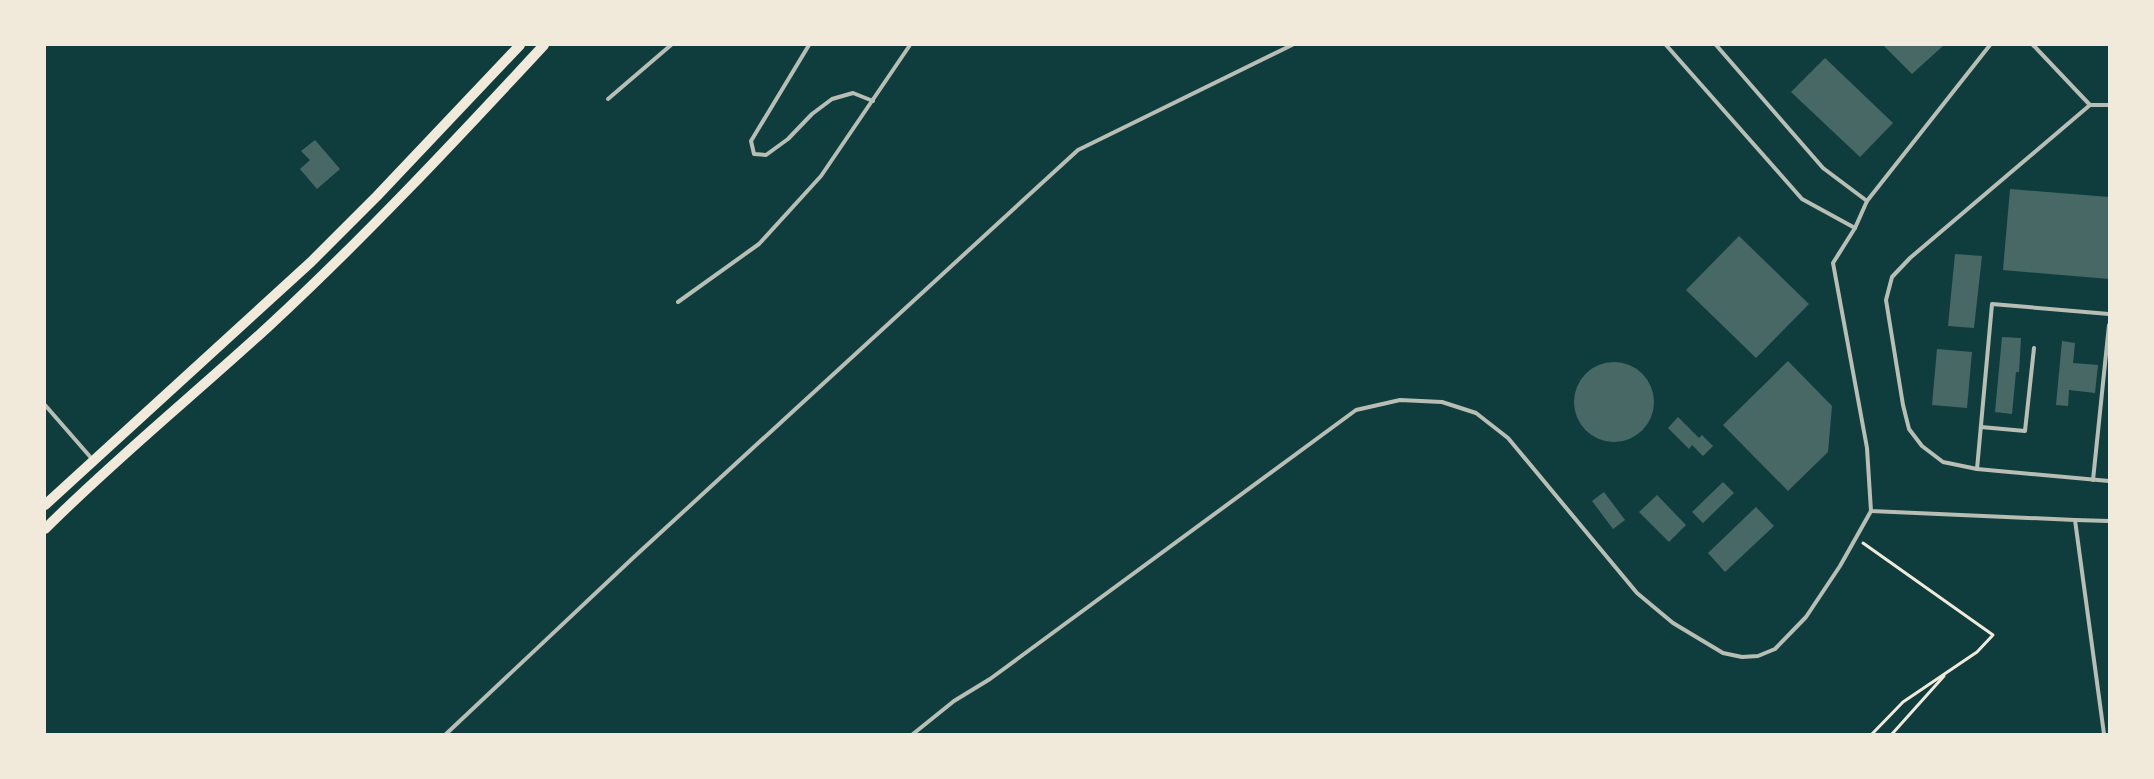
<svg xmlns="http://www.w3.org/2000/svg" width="2154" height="779" font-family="'Space Grotesk',sans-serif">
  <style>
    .building { fill: #486865 }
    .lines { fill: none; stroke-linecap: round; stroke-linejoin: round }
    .path { stroke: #f1e9da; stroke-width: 3 }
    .service { stroke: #b8beb3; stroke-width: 4 }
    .secondary { stroke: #f1e9da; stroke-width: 10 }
  </style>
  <rect width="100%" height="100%" fill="#0f3d3e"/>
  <g class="building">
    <polygon points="1883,45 1944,45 1912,74"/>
    <polygon points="1825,58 1893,123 1860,157 1791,92"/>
    <polygon points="315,140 340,169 317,189 300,169 310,160 301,151"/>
    <polygon points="2010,189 2109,197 2109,279 2003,270"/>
    <polygon points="1739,236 1809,304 1756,358 1686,290"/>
    <polygon points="1955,254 1982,256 1974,328 1948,326"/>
    <polygon points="2002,337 2021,338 2019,372 2016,372 2012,414 1995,412"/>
    <polygon points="2062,341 2075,343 2073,363 2098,365 2095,393 2069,390 2068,406 2056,405"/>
    <polygon points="1937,349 1972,352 1967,408 1932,405"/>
    <polygon points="1788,361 1832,406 1828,452 1788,491 1723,425"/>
    <circle cx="1614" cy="402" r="40"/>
    <polygon points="1678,417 1699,438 1702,435 1713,446 1703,456 1692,445 1689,449 1668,428"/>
    <polygon points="1723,482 1734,493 1703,523 1692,512"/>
    <polygon points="1604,492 1625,520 1613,529 1592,501"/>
    <polygon points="1657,495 1686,525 1669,542 1639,512"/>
    <polygon points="1756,507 1774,526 1725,572 1708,553"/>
  </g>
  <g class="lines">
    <g class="path">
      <polyline points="1863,543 1993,635 1977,652 1903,702 1872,734"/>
      <polyline points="1892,734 1944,676"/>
    </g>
    <g class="service">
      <polyline points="809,45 751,141 754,154 766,155 788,139 812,114 832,99 853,93 873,101"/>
      <polyline points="1666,45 1802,199 1855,228"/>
      <polyline points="1716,45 1823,168 1867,201"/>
      <polyline points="1990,45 1867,201 1855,228 1833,263 1867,448 1871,511 2075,520 2104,734"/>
      <polyline points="2033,45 2090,105 1910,258 1892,277 1886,300 1903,405 1909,429 1922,446 1943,462 1977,469 2109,481"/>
      <polyline points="608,99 671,45"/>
      <polyline points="2090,105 2109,105"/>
      <polyline points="678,302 759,244 821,176 910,45"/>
      <polyline points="45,405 93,460"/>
      <polyline points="1981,427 2025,431 2034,348"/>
      <polyline points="1977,469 1992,304 2109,314"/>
      <polyline points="2093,480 2109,325"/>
      <polyline points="2075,520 2109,521"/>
      <polyline points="446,734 634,557 1078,150 1292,45"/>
      <polyline points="913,734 954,701 990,679 1356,410 1400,400 1442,402 1476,413 1508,438 1637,593 1673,623 1723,653 1742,657 1758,656 1775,649 1806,617 1840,566 1871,511"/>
    </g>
    <g class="secondary">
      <polyline points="45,505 311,262 377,196 520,45"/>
      <path d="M45 529C116 458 195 394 269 326 365 237 455 141 544 45"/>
    </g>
  </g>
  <rect width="2154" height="779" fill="none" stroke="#f1e9da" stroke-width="92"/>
</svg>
